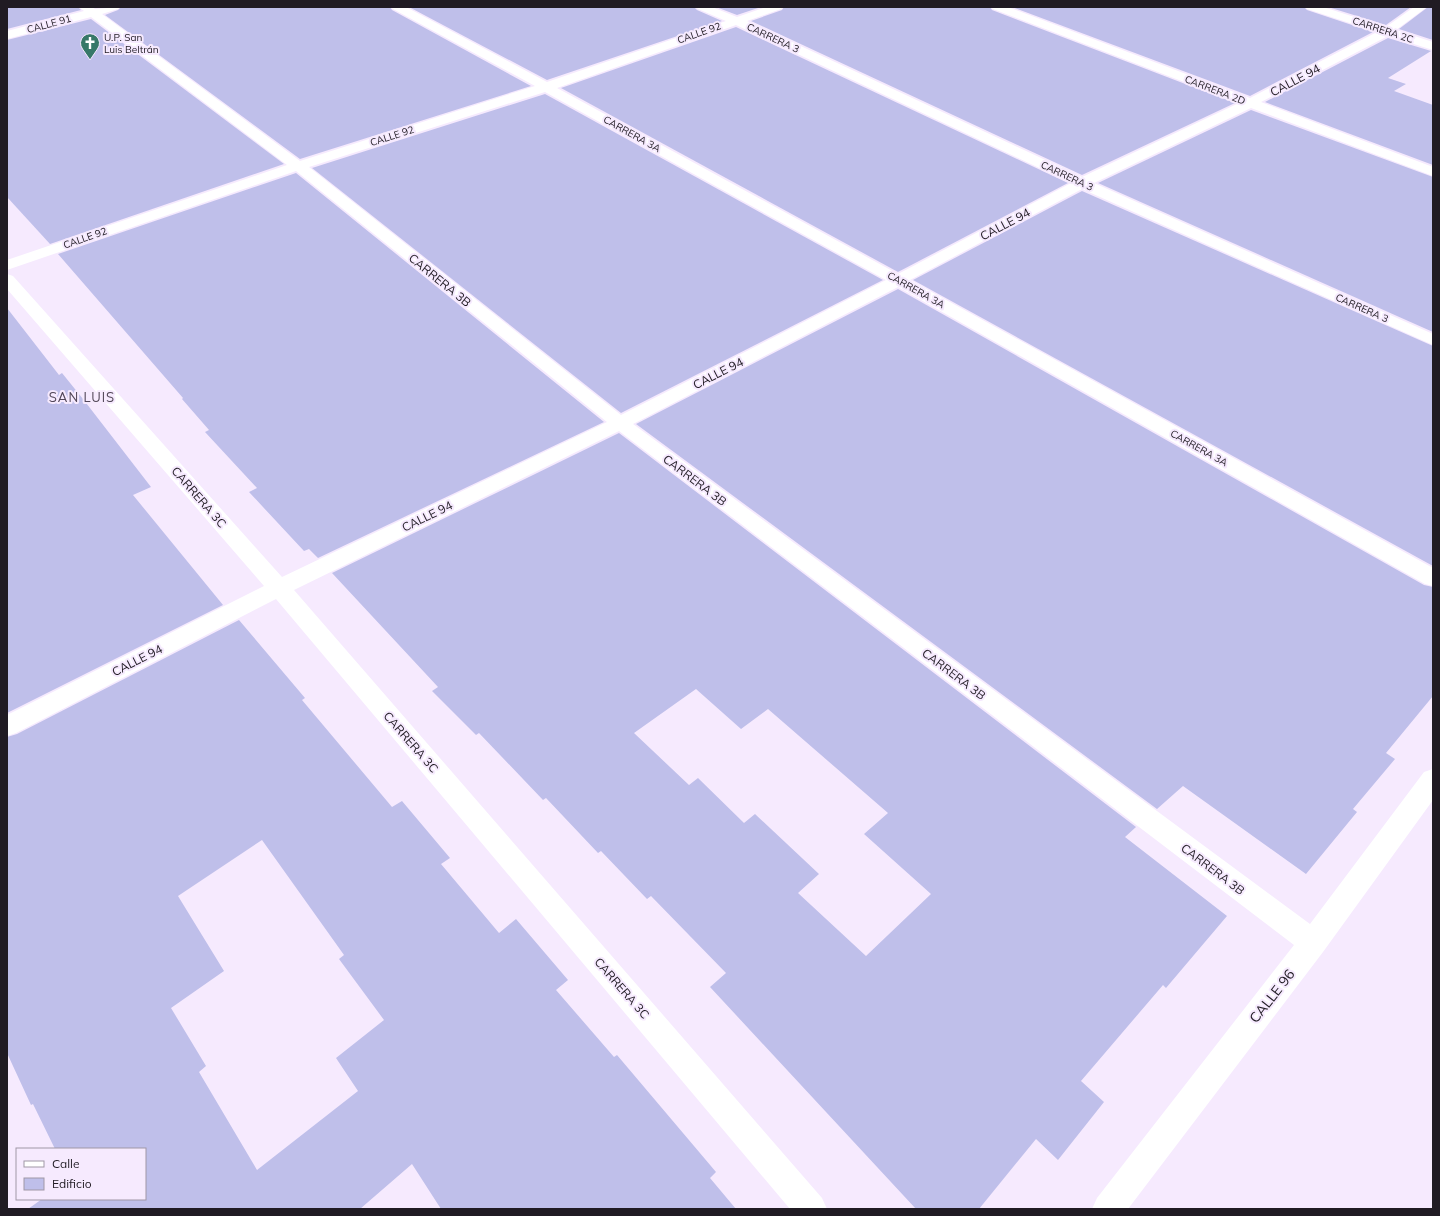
<svg xmlns="http://www.w3.org/2000/svg" width="1440" height="1216" font-family="Mulish,sans-serif">
  <style>
    .building { fill: #bfbfea; fill-rule: evenodd }
    .lines { fill: none; stroke-linecap: round; stroke-linejoin: round }
    .minor { fill: #fff; fill-rule: evenodd }
    .labels { text-anchor: middle; dominant-baseline: central; stroke-width: 4; stroke-linejoin: round; paint-order: stroke }
    .far-street-label { font-size: 10px; fill: #201b23; stroke: #f6eafe }
    .far-poi-label { font-size: 10px; fill: #201b23; stroke: #f6eafe; text-anchor: start }
    .street-label { font-size: 12px; fill: #201b23; stroke: #f6eafe }
    .neighbourhood-label { font-size: 13px; letter-spacing: 1px; fill: #524758; stroke: #f6eafe }
    .near-street-label { font-size: 14px; fill: #201b23; stroke: #f6eafe }
  </style>
  <rect width="100%" height="100%" fill="#f6eafe"/>
  <g class="building">
    <polygon points="7,7 78,7 81,10 7,29"/>
    <polygon points="121,7 390,7 392,10 531,86 300,159 105,15 118,10"/>
    <polygon points="409,7 694,7 697,10 722,21 547,80"/>
    <polygon points="716,7 761,7 737,15"/>
    <polygon points="784,7 990,7 992,10 1235,103 1082,175 751,21 782,10"/>
    <polygon points="1012,7 1304,7 1307,10 1373,32 1250,96"/>
    <polygon points="1328,7 1411,7 1386,25"/>
    <polygon points="1428,7 1433,7 1433,40 1399,29"/>
    <polygon points="91,19 284,164 50,244 7,197 7,40"/>
    <polygon points="736,27 1068,183 898,272 561,88"/>
    <polygon points="1388,38 1431,51 1388,78 1406,84 1394,91 1433,105 1433,165 1265,102"/>
    <polygon points="545,94 883,280 621,413 312,168"/>
    <polygon points="1251,110 1433,177 1433,332 1098,183"/>
    <polygon points="296,173 604,422 318,558 309,549 304,551 249,492 257,488 205,432 209,430 182,399 183,398 58,254"/>
    <polygon points="1082,191 1433,346 1433,566 913,280"/>
    <polygon points="898,289 1424,585 1433,587 1433,696 1386,753 1395,759 1353,809 1357,812 1306,874 1183,786 1157,809 636,424"/>
    <polygon points="7,308 59,375 62,373 83,399 151,487 133,495 223,605 7,713"/>
    <path d="M619 433 1136 827 1125 837 1227 916 1166 988 1163 985 1081 1081 1104 1102 1058 1160 1036 1139 979 1209H916L710 987 726 973 651 896 647 899 601 851 598 853 546 798 543 800 479 733 476 735 432 691 438 687 332 573ZM696 689 741 729 768 709 888 813 864 834 931 894 866 956 798 893 819 874 755 814 744 823 698 778 689 785 634 733Z"/>
    <path d="M239 620 305 698 302 700 392 807 402 801 450 858 441 864 499 933 516 919 568 980 556 990 614 1057 617 1055 716 1172 710 1178 736 1209H441L412 1164 360 1209H28L42 1199H145V1149H55L33 1104 31 1105 7 1053V737L17 734ZM262 840 344 955 339 959 384 1020 336 1058 358 1091 257 1170 199 1072 206 1066 171 1008 224 971 178 896Z"/>
  </g>
  <g class="lines">
    <path class="minor" d="M79 7H92L95 9 120 7 118 9 102 14 300 161 535 86 393 9 391 7H406L547 82 726 21 698 9 696 7H712L737 17 766 7H783L781 9 747 21 1082 177 1239 103 993 9 991 7H1008L1250 98 1377 32 1307 9 1305 7H1323L1386 27 1414 7H1427L1396 30 1433 42V50L1388 36 1261 102 1433 167V176L1251 108 1094 183 1433 334V345L1082 189 910 280 1433 568V586L1425 584 898 287 633 424 1310 924 1424 772 1433 769V800L1323 952 1128 1209H1092L1097 1198 1294 945 619 431 294 590 822 1198 827 1209H790L276 599 16 733 7 736V715L264 586 7 289V274L13 276 282 577 607 422 296 171 7 270V260L287 165 91 17 7 39V31L84 11ZM736 25 1071 183 898 274 557 88ZM545 92 886 280 621 415 309 167Z"/>
  </g>
  <defs>
    <g id="church-pin" transform="scale(1)"><path d="M0 17L-7.5 6A9.5 9.5 0 1 1 7.5 6Z" fill="#377868" stroke="#f6eafe"/><path d="M-1.2-6h2.4v3.5h3.3v2.4h-3.3V6h-2.4V-.1h-3.3v-2.4h3.3Z" fill="#fff"/></g>
  </defs>
  <g fill-rule="evenodd">
    <use href="#church-pin" x="90" y="43"/>
  </g>
  <g class="labels">
    <g class="far-street-label">
      <text transform="translate(49 24) rotate(-15)">CALLE 91</text>
      <text transform="translate(1383 30) rotate(18)">CARRERA 2C</text>
      <text transform="translate(699 33) rotate(-19)">CALLE 92</text>
      <text transform="translate(773 38) rotate(25)">CARRERA 3</text>
      <text transform="translate(1215 90) rotate(21)">CARRERA 2D</text>
      <text transform="translate(632 134) rotate(29)">CARRERA 3A</text>
      <text transform="translate(392 136) rotate(-18)">CALLE 92</text>
      <text transform="translate(1067 176) rotate(25)">CARRERA 3</text>
      <text transform="translate(85 238) rotate(-19)">CALLE 92</text>
      <text transform="translate(916 290) rotate(29)">CARRERA 3A</text>
      <text transform="translate(1362 308) rotate(24)">CARRERA 3</text>
      <text transform="translate(1199 448) rotate(29)">CARRERA 3A</text>
    </g>
    <g class="far-poi-label">
      <text x="104" y="37">U.P. San<tspan x="104" dy="12">Luis Beltrán</tspan></text>
    </g>
    <g class="street-label">
      <text transform="translate(1295 80) rotate(-28)">CALLE 94</text>
      <text transform="translate(1005 224) rotate(-28)">CALLE 94</text>
      <text transform="translate(440 280) rotate(39)">CARRERA 3B</text>
      <text transform="translate(718 373) rotate(-27)">CALLE 94</text>
      <text transform="translate(695 480) rotate(37)">CARRERA 3B</text>
      <text transform="translate(199 497) rotate(49)">CARRERA 3C</text>
      <text transform="translate(427 516) rotate(-26)">CALLE 94</text>
      <text transform="translate(137 660) rotate(-27)">CALLE 94</text>
      <text transform="translate(954 674) rotate(37)">CARRERA 3B</text>
      <text transform="translate(411 742) rotate(49)">CARRERA 3C</text>
      <text transform="translate(1213 869) rotate(37)">CARRERA 3B</text>
      <text transform="translate(622 988) rotate(49)">CARRERA 3C</text>
    </g>
    <g class="neighbourhood-label">
      <text x="82" y="397">SAN LUIS</text>
    </g>
    <g class="near-street-label">
      <text transform="translate(1272 996) rotate(-52)">CALLE 96</text>
    </g>
  </g>
  <rect width="1440" height="1216" fill="none" stroke="#201b23" stroke-width="16"/>
  <rect x="16" y="1148" width="130" height="52" fill="#f6eafe" stroke="#a097a6"/>
  <rect x="24" y="1161" width="20" height="6" fill="#ffffff" stroke="#a097a6"/>
  <text x="52" y="1168" font-size="12" fill="#201b23">Calle</text>
  <rect x="24" y="1178" width="20" height="12" fill="#bfbfea" stroke="#a097a6"/>
  <text x="52" y="1188" font-size="12" fill="#201b23">Edificio</text>
</svg>
